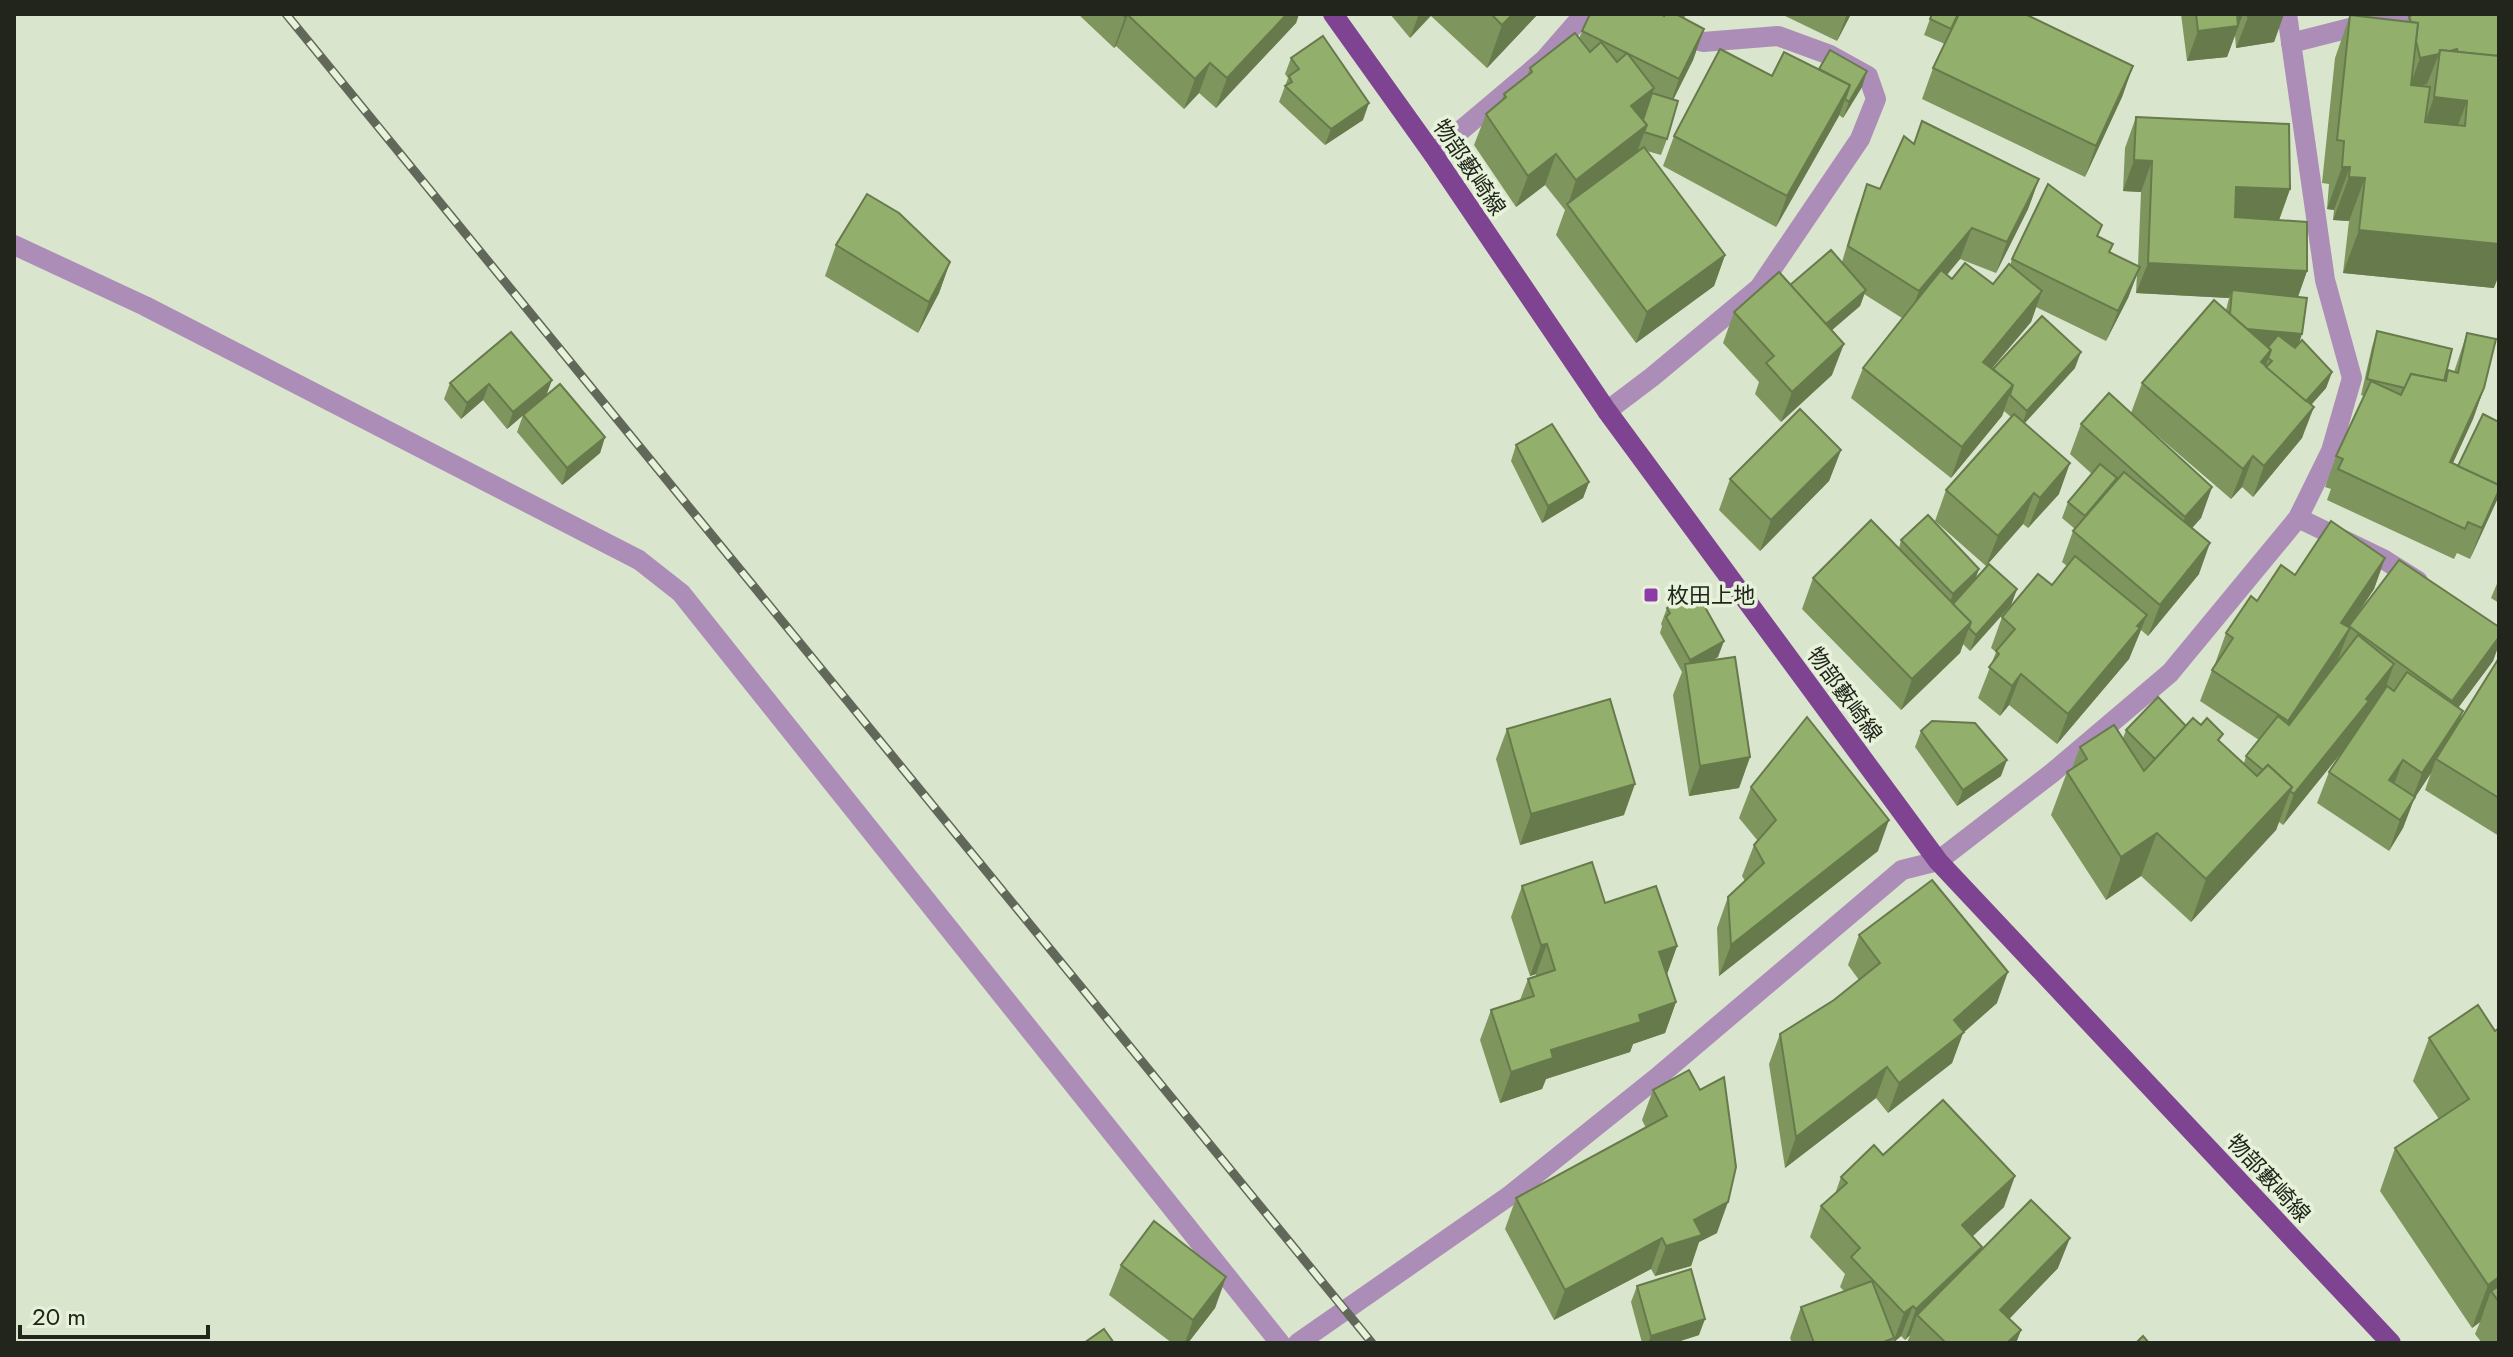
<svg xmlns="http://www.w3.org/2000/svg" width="2513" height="1357" font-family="Jost,'Noto Sans JP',sans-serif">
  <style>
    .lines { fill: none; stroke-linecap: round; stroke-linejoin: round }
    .minor { stroke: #ac8db7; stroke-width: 20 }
    .major { stroke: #7e4491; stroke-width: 20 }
    .rail-casing { stroke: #61685a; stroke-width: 9 }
    .rail { stroke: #e7f2da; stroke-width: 6; stroke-dasharray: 18; stroke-linecap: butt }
    .wall { fill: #7e965d }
    .shaded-wall { fill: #677a4c }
    .building { fill: #93af6c; stroke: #677a4c; stroke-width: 2 }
    .poi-dot { fill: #8e3aa8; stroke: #e7f2da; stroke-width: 3 }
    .labels { text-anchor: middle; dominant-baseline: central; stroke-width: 7; stroke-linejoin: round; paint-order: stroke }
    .street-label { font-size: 22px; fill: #21251c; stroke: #e7f2da }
    .poi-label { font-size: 22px; fill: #21251c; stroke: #e7f2da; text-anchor: start }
  </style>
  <rect width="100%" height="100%" fill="#dae5cd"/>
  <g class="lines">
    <g class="minor">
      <polyline points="2291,43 2405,14"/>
      <polyline points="1433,154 1544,60 1584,14"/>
      <polyline points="14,245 145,306 639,560 681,593 1280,1343"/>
      <polyline points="1607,411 1652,377 1759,288 1860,139 1876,99 1868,76 1830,55 1778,36 1703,42 1675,33"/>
      <polyline points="2298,518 2383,559 2418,581"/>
      <polyline points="1298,1343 1509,1196 1660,1075 1902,870 1938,861 2052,773 2170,673 2298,518 2331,451 2352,378 2325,280 2287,14"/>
    </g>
    <polyline class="major" points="1333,14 1433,154 1607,411 1938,861 2391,1343"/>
    <g class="rail-casing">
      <polyline id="rail" points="286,14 1372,1343"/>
    </g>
    <use href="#rail" class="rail"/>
  </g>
  <g class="wall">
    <polygon points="1078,14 1299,14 1296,23 1216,108 1199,93 1184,109 1116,46 1114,48"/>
    <polygon points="1390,14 1538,14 1487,68 1431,16 1410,38"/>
    <polygon points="1590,14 1686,14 1684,18 1704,29 1693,60 1673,100 1667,139 1661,155 1647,151 1725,255 1714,286 1636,343 1556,235 1565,210 1545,185 1516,207 1474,145 1486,114 1501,101 1504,94 1527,76 1530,68 1579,38"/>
    <polygon points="1781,14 1851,14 1837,41"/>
    <polygon points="2181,14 2284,14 2274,42 2236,48 2235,35 2227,57 2187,61"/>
    <polygon points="2499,14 2494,288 2343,273 2349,221 2333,220 2334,210 2327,209 2329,184 2322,183 2335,58 2350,15 2407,21 2409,16"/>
    <polygon points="1930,19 2133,66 2122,97 2085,177 1922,99 1933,68 1945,44 1924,35"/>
    <polygon points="1291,58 1363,120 1325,145 1279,102 1288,78 1285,74"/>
    <polygon points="1819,69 1867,71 1862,87 1843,118 1839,115 1776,227 1663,166 1674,136"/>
    <polygon points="2136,117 2290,189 2279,220 2307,271 2298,297 2299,343 2332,372 2326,388 2311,405 2302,438 2253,497 2242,487 2231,499 2131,413 2142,383 2226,310 2229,298 2136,293 2137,273 2128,298 2106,341 2036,307 2031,322 1992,368 2075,368 2025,423 2059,494 2028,528 2023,524 1986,566 1935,521 1946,490 2011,417 2004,411 2002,416 1951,478 1851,398 1863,368 1902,318 1864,294 1860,306 1831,330 1832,375 1781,422 1755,394 1759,382 1723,343 1734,312 1790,285 1842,262 1856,215 1867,184 1880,189 1913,144 2039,179 2028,209 1996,273 1960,259 1947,275 1952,279 1993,284 2010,265 2012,259 2098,237 2110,252 2138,266 2141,192 2123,191 2125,148"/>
    <polygon points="836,245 950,262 939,293 918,333 825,276"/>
    <polygon points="2377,331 2444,381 2448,370 2454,372 2467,333 2484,388 2473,419 2453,463 2493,508 2470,559 2457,553 2454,559 2327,500 2331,489 2325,487 2336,456 2364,396 2361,395 2372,347"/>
    <polygon points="552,380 546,395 605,437 600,453 562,485 517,432 523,415 525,413 507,429 483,400 461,419 444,399 450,383"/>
    <polygon points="2081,424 2212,487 2201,518 2192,528 2199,574 2148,636 2141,630 2129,659 2057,744 2009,705 2000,716 1978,698 1996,652 1991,648 2002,617 2052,585 2067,566 2062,562 2073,531 2075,529 2062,518 2068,502 2092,474 2070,454"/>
    <polygon points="1516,445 1589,482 1583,498 1542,523 1511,461"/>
    <polygon points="1841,450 1829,481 1760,551 1719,510 1730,479"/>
    <polygon points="1901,540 1979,569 1975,580 2017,589 2011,605 1970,651 1963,644 1960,653 1901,710 1802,609 1813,578 1899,548"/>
    <polygon points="2385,558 2374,589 2349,628 2399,560 2499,627 2499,644 2493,661 2458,708 2463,711 2458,724 2499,658 2499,836 2425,790 2431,773 2414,799 2403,828 2389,851 2317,803 2329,772 2345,748 2283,825 2279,822 2276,830 2191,922 2141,876 2106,900 2051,815 2067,772 2072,768 2080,747 2123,738 2126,730 2201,725 2244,763 2246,756 2259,740 2200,701 2212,670 2215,664 2226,633 2257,601 2295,575"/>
    <polygon points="2499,579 2499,603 2491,598"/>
    <polygon points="1667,608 1718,657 1711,661 1750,757 1739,788 1689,796 1673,695 1682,672 1660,633 1662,626 1661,624"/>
    <polygon points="1507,729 1624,815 1520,845 1496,759"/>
    <polygon points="1921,731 2001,776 1957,806 1915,747"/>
    <polygon points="1751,787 1878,851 1719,976 1717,928 1728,897 1745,881 1742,876 1754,845 1758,841 1739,818"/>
    <polygon points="1522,886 1605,903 1677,946 1667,974 1676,1002 1665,1033 1633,1044 1630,1052 1546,1079 1542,1089 1500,1103 1480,1040 1491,1010 1520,1000 1528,979 1536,976 1536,974 1530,976 1511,917"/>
    <polygon points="1859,935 1997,1003 1963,1033 1952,1063 1888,1113 1876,1098 1785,1168 1769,1064 1780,1034 1834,1000 1859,980 1848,965"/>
    <polygon points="2499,1028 2499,1343 2482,1343 2475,1334 2480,1322 2472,1328 2380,1191 2395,1148 2439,1119 2413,1081 2429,1038 2495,1031"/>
    <polygon points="1689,1070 1717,1233 1699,1242 1691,1266 1655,1276 1651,1269 1554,1320 1505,1229 1516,1198 1646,1128 1642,1120 1653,1090"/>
    <polygon points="1883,1155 2004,1207 1972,1237 1982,1247 1980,1252 2058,1268 2009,1319 2021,1330 2016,1343 1907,1343 1910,1335 1905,1340 1901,1336 1893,1343 1792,1343 1790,1338 1801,1307 1844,1291 1840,1287 1845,1274 1810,1237 1821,1206 1835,1194 1841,1177"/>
    <polygon points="1121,1265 1226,1277 1215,1308 1188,1343 1172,1343 1109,1295"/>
    <polygon points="1637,1286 1699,1335 1674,1343 1642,1343 1631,1302"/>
  </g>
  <g class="shaded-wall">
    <polygon points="1287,14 1299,14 1296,23 1216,108 1227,78"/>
    <polygon points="1419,14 1432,14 1410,38"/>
    <polygon points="1513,14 1538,14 1487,68 1502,25"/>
    <polygon points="1847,14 1851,14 1837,41"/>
    <polygon points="2233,14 2243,14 2227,57 2187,61 2198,31"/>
    <polygon points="2269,14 2284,14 2274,42 2236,48 2248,17"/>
    <polygon points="1128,15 1116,46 1114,48 1125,17"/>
    <polygon points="1704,29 1693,60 1668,110 1679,79"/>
    <polygon points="2439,54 2427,84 2409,89 2420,58"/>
    <polygon points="1210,63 1199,93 1184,109 1195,79"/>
    <polygon points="2133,66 2122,97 2085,177 2096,146"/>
    <polygon points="1867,71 1862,87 1843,118 1849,102"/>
    <polygon points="1850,85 1839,116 1776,227 1787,196"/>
    <polygon points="1654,88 1643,118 1620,136 1631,106"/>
    <polygon points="2434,97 2467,101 2451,144 2419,140"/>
    <polygon points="1369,103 1363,120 1325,145 1331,129"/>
    <polygon points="1647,125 1636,155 1568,205 1576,180"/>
    <polygon points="1556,154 1545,185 1516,207 1528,176"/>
    <polygon points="2134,160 2152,161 2141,192 2123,191"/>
    <polygon points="2342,167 2350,167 2334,210 2327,209"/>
    <polygon points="2349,177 2365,178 2349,221 2333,220"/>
    <polygon points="2039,179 2028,209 1996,273 2007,242"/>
    <polygon points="2236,187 2290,189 2279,220 2225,218"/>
    <polygon points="1972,228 1960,259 1907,322 1919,291"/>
    <polygon points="2359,230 2499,244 2499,275 2494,288 2343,273"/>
    <polygon points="1725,255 1714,286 1636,343 1647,312"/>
    <polygon points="950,262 939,293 918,333 929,302"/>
    <polygon points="2148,263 2307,271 2296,302 2232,290 2229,298 2136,293"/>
    <polygon points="2140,267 2128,298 2106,341 2118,311"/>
    <polygon points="1866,290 1860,306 1816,344 1822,328"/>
    <polygon points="2042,291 2031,322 1972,392 1983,362"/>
    <polygon points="2228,327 2302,334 2297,350 2223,343"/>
    <polygon points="1844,344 1832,375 1781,422 1792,392"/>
    <polygon points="2271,350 2264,371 2261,362"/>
    <polygon points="2081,352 2075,368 2021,427 2027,411"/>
    <polygon points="2332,372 2326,388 2296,422 2301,405"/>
    <polygon points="552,380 546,396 507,429 513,412"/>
    <polygon points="489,384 483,400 461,419 467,403"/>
    <polygon points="2013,385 2002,416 1951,478 1962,447"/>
    <polygon points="2484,388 2473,419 2439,493 2450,462"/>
    <polygon points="2314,407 2302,438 2253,497 2264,466"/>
    <polygon points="605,437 600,453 562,485 567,468"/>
    <polygon points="1841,450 1829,481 1760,551 1771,520"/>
    <polygon points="2253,456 2242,487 2231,499 2243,469"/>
    <polygon points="2070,463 2059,494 2028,528 2040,498"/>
    <polygon points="1589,482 1583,498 1542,523 1548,506"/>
    <polygon points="2212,487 2201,518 2174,548 2185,517"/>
    <polygon points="2499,490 2499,496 2470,559 2482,528"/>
    <polygon points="2034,493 2023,524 1986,566 1998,536"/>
    <polygon points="2210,543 2199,574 2148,636 2160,605"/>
    <polygon points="2385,558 2374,589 2330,654 2341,623"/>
    <polygon points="1979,569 1973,585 1947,610 1953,594"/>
    <polygon points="2017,589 2011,605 1970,651 1976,635"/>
    <polygon points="2147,615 2129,659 2057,744 2068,714 2137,626"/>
    <polygon points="1971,622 1960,653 1901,710 1912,679"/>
    <polygon points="2350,628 2338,659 2276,752 2288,721"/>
    <polygon points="2499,637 2499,644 2493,661 2440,732 2452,701"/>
    <polygon points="1724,641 1718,657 1686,674 1686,670 1690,660"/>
    <polygon points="2394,664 2383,695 2361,722 2358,732 2283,825 2294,794 2366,699"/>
    <polygon points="2021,674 2009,705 2000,716 2012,686"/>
    <polygon points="2463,711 2452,742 2436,759 2431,773 2414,799 2403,828 2389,851 2400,820 2411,802 2422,773"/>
    <polygon points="1750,757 1739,788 1689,796 1700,766"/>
    <polygon points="2007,760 2001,776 1957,806 1963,790"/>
    <polygon points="2403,760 2392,790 2389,780"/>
    <polygon points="1635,784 1624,815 1520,845 1531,814"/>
    <polygon points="2292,787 2276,830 2191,922 2206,879"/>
    <polygon points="1889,820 1878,851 1719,976 1731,945"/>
    <polygon points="2157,833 2141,876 2106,900 2121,857"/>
    <polygon points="1547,944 1536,974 1530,976 1541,945"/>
    <polygon points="1677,946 1666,977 1659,952"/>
    <polygon points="2008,972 1997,1003 1963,1033 1952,1063 1888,1113 1899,1083 1954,1020"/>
    <polygon points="1676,1002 1665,1033 1633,1044 1630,1052 1546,1079 1542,1089 1500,1103 1511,1072 1551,1050 1639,1015"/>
    <polygon points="1887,1067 1876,1098 1785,1168 1796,1137"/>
    <polygon points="2015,1176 2004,1207 1951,1256 1962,1225"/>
    <polygon points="1728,1202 1717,1233 1699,1242 1691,1266 1655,1276 1666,1246 1694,1220"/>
    <polygon points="1662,1238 1651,1269 1554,1320 1565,1290"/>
    <polygon points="2070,1238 2058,1268 1988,1341 2000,1310"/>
    <polygon points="1982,1247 1970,1278 1917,1315 1910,1335 1905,1340 1916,1309"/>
    <polygon points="1226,1277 1215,1308 1188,1343 1185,1343 1193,1320"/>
    <polygon points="2499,1277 2499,1302 2491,1291 2480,1322 2472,1328 2488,1285"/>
    <polygon points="1913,1306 1901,1336 1893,1343 1904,1313"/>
    <polygon points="1705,1319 1699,1335 1674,1343 1648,1343 1651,1336"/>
    <polygon points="2021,1330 2016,1343 2007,1343"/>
  </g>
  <g class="building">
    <polygon points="1122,14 1287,14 1227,78 1210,63 1195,79 1128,15 1125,17"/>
    <polygon points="1491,14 1513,14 1502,25"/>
    <polygon points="1590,14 1661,14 1664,16 1665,14 1676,14 1704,29 1679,79 1582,31"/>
    <polygon points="1932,14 1958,14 1951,29 1930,19"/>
    <polygon points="1959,14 2025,14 2133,66 2096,146 1933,68"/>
    <polygon points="2196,14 2237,14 2238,26 2198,31"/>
    <polygon points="2247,14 2269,14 2248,17"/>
    <polygon points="2416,14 2499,14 2499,55 2496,56 2458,52 2457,49 2450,51 2440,50 2439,54 2420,58 2416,41 2418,23 2411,22 2409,16"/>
    <polygon points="2350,15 2418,23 2411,85 2430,87 2425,122 2465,126 2467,101 2434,97 2440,50 2499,56 2499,244 2359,230 2365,178 2349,177 2350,167 2342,167 2344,141 2337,140"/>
    <polygon points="1575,33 1590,52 1601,42 1617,62 1627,53 1654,88 1631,106 1647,125 1576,180 1556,154 1528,176 1486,114 1506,97 1504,94 1532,72 1530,68"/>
    <polygon points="1323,36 1369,103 1331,129 1285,86 1292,82 1289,76 1299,69 1291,58"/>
    <polygon points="1720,49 1772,76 1784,52 1850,85 1787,196 1674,136"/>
    <polygon points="1830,50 1867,71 1849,102 1845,99 1850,85 1819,69"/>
    <polygon points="1652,93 1678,101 1667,139 1644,132 1647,125 1643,120"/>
    <polygon points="2136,117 2289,124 2290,189 2236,187 2235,217 2307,222 2307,271 2148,263 2152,161 2134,160"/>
    <polygon points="1922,121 2039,179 2007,242 1972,228 1919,291 1848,246 1867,184 1880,189 1904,136 1914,144"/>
    <polygon points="1644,147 1725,255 1647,312 1567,204"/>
    <polygon points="2048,184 2102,225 2097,236 2113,244 2109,252 2140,267 2118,311 2012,259"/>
    <polygon points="867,194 899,213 950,262 929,302 836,245"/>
    <polygon points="1831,250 1866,290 1826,324 1790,285"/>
    <polygon points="1965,263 1993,284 2009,264 2042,291 1983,362 2013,385 1962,447 1863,368 1941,270 1952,279"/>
    <polygon points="1779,272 1844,344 1792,392 1766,363 1774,356 1734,312"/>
    <polygon points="2232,290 2307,298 2302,334 2247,329 2230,314"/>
    <polygon points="2214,300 2271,350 2261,362 2314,407 2264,466 2253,456 2243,469 2142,383"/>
    <polygon points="2042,316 2081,352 2027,411 2010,395 2013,385 1993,369"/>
    <polygon points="2377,331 2452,349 2444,381 2411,374 2405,388 2367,379"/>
    <polygon points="511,332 552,380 513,412 489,384 467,403 450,383"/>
    <polygon points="2467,333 2496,339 2484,388 2450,462 2499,485 2499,490 2482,528 2468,522 2465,529 2338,469 2343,459 2336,456 2371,381 2401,395 2411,374 2446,381 2448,370 2458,373"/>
    <polygon points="2278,335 2295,348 2302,340 2332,372 2306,401 2266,367 2272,361 2268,358 2271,350 2268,347"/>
    <polygon points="560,384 605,437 567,468 523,415"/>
    <polygon points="2109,393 2212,487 2185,517 2081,424"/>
    <polygon points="1800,409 1841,450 1771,520 1730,479"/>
    <polygon points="2014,414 2070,463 2040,498 2034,493 1998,536 1946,490"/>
    <polygon points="2483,414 2499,422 2499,485 2458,466"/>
    <polygon points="1552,424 1589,482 1548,506 1516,445"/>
    <polygon points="2100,464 2117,478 2085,516 2068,502"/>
    <polygon points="2124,472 2210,543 2160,605 2073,531"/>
    <polygon points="1928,515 1979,569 1953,594 1901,540"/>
    <polygon points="1871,520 1971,622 1912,679 1813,578"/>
    <polygon points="2331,521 2385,558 2341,623 2350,628 2288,721 2212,670 2233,638 2226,633 2251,596 2257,601 2281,565 2295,575"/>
    <polygon points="2075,556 2147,615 2137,626 2140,628 2068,714 2021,674 2012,686 1989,667 1999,654 1996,651 2015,629 2002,617 2038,574 2052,585"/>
    <polygon points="2399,560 2499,627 2499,637 2452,701 2349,626"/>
    <polygon points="1989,564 2017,589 1976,635 1969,628 1971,622 1953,604"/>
    <polygon points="1696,591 1724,641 1690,660 1666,617 1670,613 1667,608"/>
    <polygon points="2358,635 2394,664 2366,699 2369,701 2294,794 2290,791 2292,787 2268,765 2263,770 2246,756 2278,716 2289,725"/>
    <polygon points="1735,657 1750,757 1700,766 1685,664"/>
    <polygon points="2499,658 2499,798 2436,759"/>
    <polygon points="2407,672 2463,711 2422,773 2403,760 2389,780 2415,797 2400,820 2329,772 2387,686 2394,691"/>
    <polygon points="2158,697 2186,726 2155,759 2126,730"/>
    <polygon points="1610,699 1635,784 1531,814 1507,729"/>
    <polygon points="1807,717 1889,820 1731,945 1728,897 1764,863 1754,845 1776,820 1751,787"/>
    <polygon points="2193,718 2201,725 2207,718 2223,734 2218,740 2257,776 2268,765 2292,787 2206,879 2157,833 2121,857 2067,772 2087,759 2080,747 2114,725 2144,771"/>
    <polygon points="1932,721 1975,723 2007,760 1963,790 1921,731"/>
    <polygon points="1592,862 1605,903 1656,886 1677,946 1659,952 1676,1002 1639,1015 1641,1022 1551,1050 1553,1058 1511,1072 1491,1010 1534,996 1528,979 1555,970 1547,944 1541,945 1522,886"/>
    <polygon points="1932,880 2008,972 1954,1020 1964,1032 1899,1083 1887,1067 1796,1137 1780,1034 1834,1000 1880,963 1859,935"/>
    <polygon points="2478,1005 2495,1031 2499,1028 2499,1277 2488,1285 2395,1148 2469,1099 2429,1038"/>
    <polygon points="1689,1070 1700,1090 1724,1077 1736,1167 1728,1202 1694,1220 1702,1235 1666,1246 1662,1238 1565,1290 1516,1198 1667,1116 1653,1090"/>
    <polygon points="1943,1100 2015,1176 1962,1225 1982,1247 1916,1309 1913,1306 1904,1313 1851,1257 1860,1248 1821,1206 1847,1183 1841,1177 1874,1145 1883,1155"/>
    <polygon points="2031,1200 2070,1238 2000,1310 2021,1330 2007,1343 1946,1343 1917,1315"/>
    <polygon points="1154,1221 1226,1277 1193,1320 1121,1265"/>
    <polygon points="1691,1269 1705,1319 1651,1336 1637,1286"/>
    <polygon points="1872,1281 1894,1338 1881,1343 1814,1343 1801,1307"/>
    <polygon points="2499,1286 2499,1302 2491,1291"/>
    <polygon points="1104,1329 1114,1343 1084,1343"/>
    <polygon points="2143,1336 2149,1343 2136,1343"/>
  </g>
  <rect class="poi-dot" x="1643" y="587" width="16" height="16" rx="4"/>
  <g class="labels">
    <g class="street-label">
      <text transform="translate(1470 167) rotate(56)">物部藪崎線</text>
      <text transform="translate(1845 694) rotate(54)">物部藪崎線</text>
      <text transform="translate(2269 1178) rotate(47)">物部藪崎線</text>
    </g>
    <g class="poi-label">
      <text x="1667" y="595">枚田上地</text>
    </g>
  </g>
  <rect width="2513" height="1357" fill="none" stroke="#21251c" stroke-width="32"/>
  <path d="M20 1325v12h188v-12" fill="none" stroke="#21251c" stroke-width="4"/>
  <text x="32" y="1325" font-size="24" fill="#21251c" stroke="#e7f2da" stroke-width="6" paint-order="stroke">20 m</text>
</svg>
